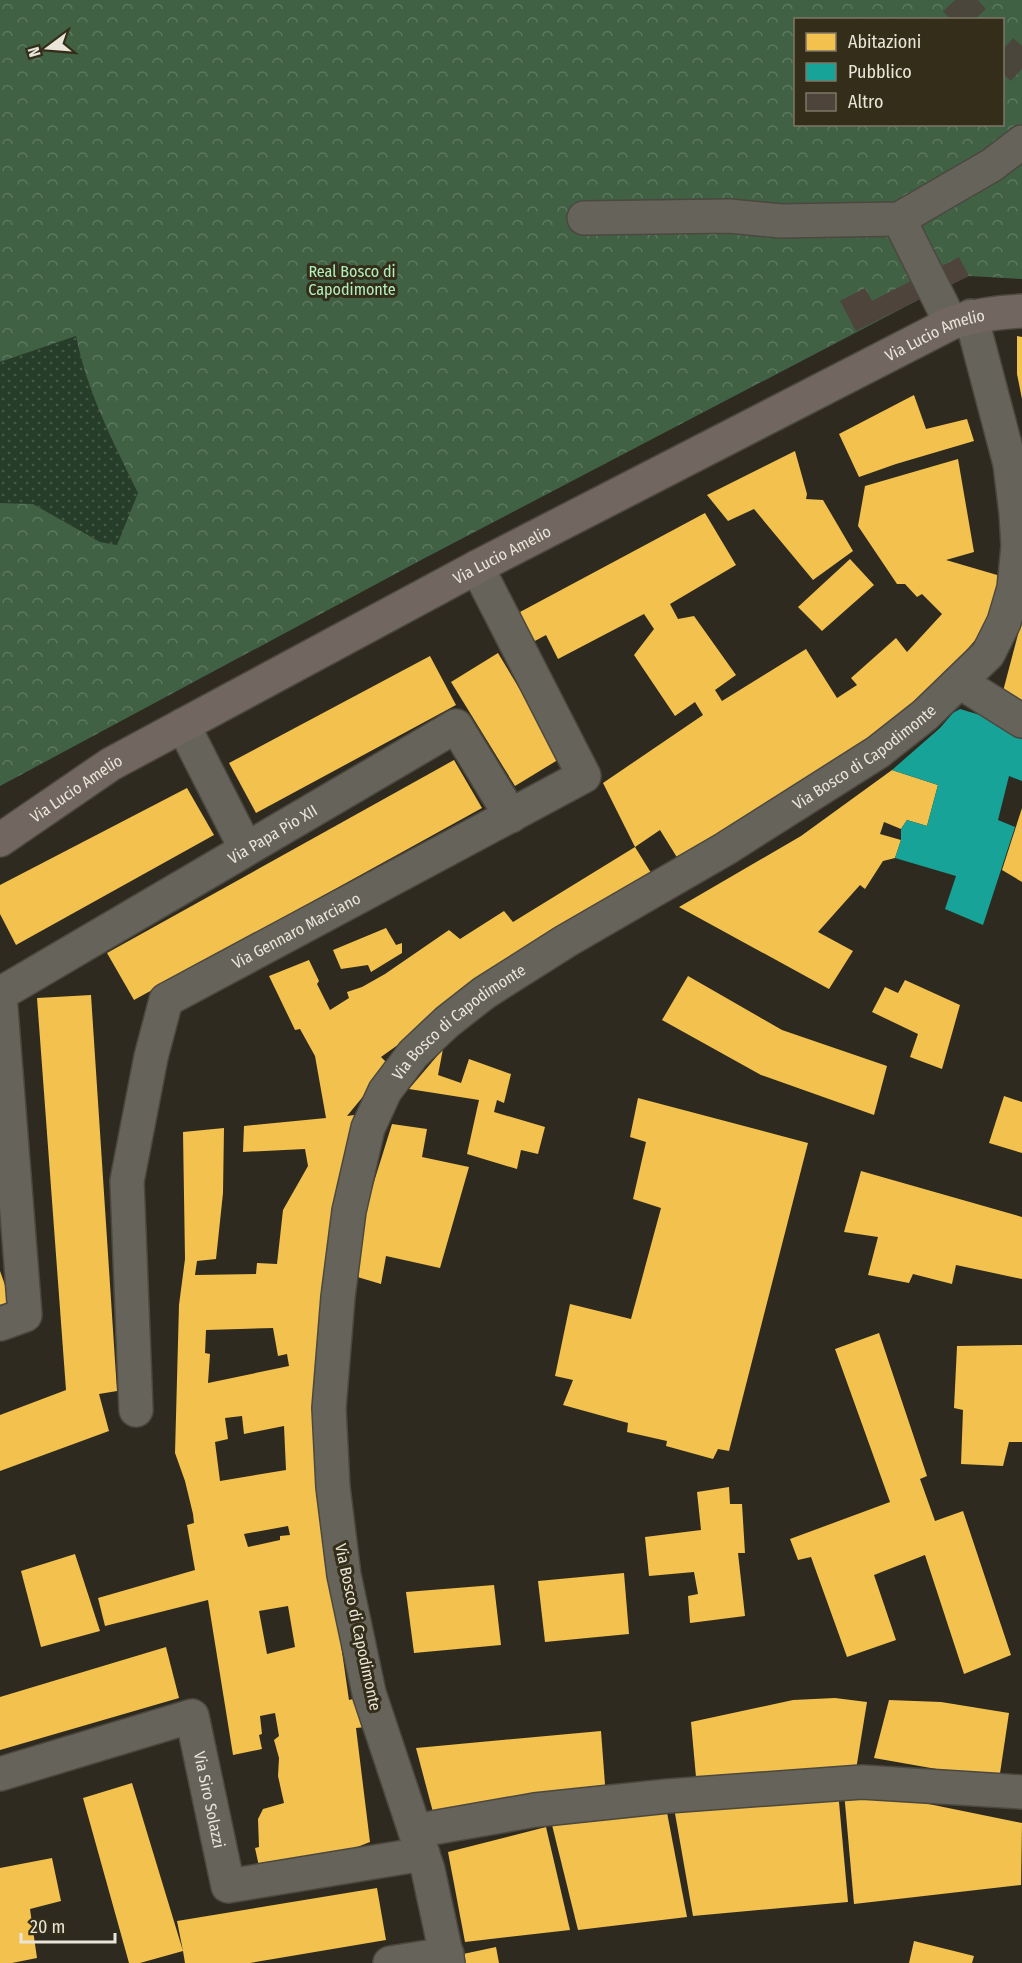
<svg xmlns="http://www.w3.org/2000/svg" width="1022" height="1963" font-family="'Fira Sans Condensed',sans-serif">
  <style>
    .grass { fill: url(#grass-dots) }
    .forest { fill: url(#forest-crowns); fill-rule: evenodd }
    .homes { fill: #f2c14e; fill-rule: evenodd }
    .public { fill: #17a398 }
    .building { fill: #4e443b }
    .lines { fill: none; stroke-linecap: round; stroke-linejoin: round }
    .highway-tunnel { stroke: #4a463b; stroke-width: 33; stroke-dasharray: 33 16; stroke-linecap: butt }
    .minor-casing { stroke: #4c483f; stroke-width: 36 }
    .major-casing { stroke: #4c483f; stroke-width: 36 }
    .minor { stroke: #66635a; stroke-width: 33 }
    .major { stroke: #716760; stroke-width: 33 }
    .labels { text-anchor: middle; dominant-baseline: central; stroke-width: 6; stroke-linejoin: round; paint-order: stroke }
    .park-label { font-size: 16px; fill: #b1f0bc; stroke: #342d19 }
    .street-label { font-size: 16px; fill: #eae5d9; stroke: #342d19 }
  </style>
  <defs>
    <pattern id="grass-dots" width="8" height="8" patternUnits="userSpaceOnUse" patternTransform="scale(1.5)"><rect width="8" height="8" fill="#263e29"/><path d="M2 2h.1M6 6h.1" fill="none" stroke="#465a47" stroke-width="1.8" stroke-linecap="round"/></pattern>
    <pattern id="forest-crowns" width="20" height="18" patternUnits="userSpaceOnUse" patternTransform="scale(1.5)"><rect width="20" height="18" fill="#416145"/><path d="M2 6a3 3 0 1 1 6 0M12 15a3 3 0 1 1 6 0" fill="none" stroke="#5d785f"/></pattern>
  </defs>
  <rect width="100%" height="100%" fill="#2e2a1f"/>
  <path class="grass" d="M76 336C87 392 113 442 138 493L117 545 100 542 33 504 0 503V362Z"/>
  <path class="forest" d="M0 0H1022V279L969 276 920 299 423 559 0 786V503L33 504 100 542 117 545 138 493C113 442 87 392 76 336L0 362ZM796 20H1002V124H796Z"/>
  <g class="homes">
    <polygon points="1017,336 1022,337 1022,399 1017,374"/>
    <polygon points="914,395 926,429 967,419 974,441 896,464 859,477 839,434"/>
    <polygon points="795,451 807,494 806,499 823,500 853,551 813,580 754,509 728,521 707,495"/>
    <path d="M958 459 974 552 946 560 1004 577 989 624 934 688 894 728 815 774 678 859 660 830 635 847 653 876 530 950 381 1057 389 1065 347 1116 354 1115 327 1290 319 1492 349 1700 361 1697 366 1727 356 1728 370 1842 347 1851 260 1871 255 1848 259 1847 258 1819 263 1809 284 1803 278 1776 279 1758 274 1740 279 1736 275 1713 260 1716 262 1734 259 1735 262 1749 233 1755 208 1600 105 1626 98 1598 195 1570 187 1525 194 1523 193 1514 185 1481 175 1453 179 1305 185 1259 183 1132 224 1128 223 1193 216 1259 197 1261 195 1275 256 1274 257 1263 277 1264 283 1210 308 1166 305 1149 243 1152 244 1126 326 1118 315 1056 300 1029 295 1030 269 976 309 960 319 981 317 984 330 1010 349 998 347 992 362 987 385 974 449 930 460 939 504 911 513 922 635 847 603 783 703 715 695 702 675 716 634 655 654 629 644 614 558 659 546 635 533 642 520 612 705 513 736 565 670 604 678 619 694 616 736 675 715 690 722 701 806 649 837 698 857 685 851 678 896 638 907 652 942 614 922 594 917 597 905 584H897L858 526 865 486ZM273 1328 278 1356 287 1354 289 1366 208 1383 210 1354 205 1353 206 1330ZM242 1416 244 1434 284 1426 286 1470 220 1481 215 1442 228 1439 225 1418ZM288 1526 290 1535 280 1536V1540L248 1547 244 1534ZM288 1606 295 1647 267 1654 259 1611Z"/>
    <polygon points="850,559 874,585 822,631 798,607"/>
    <polygon points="1021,623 1022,624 1022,706 1002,695"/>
    <polygon points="498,653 561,758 515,786 451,682"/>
    <polygon points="430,656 456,705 256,813 229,763"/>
    <polygon points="454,760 482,808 134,1000 107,953"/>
    <polygon points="892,770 938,785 927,826 907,820 901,829 884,822 880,834 901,840 895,858 883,861 865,889 860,885 818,932 853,951 829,989 679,907 801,836"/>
    <polygon points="187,788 214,835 16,945 0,914 0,885"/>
    <polygon points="1022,808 1022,882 1002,870"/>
    <polygon points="386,928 396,945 402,943 402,953 371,972 368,965 341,969 333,950"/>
    <polygon points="688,976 782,1030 887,1066 874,1115 761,1075 662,1020"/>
    <polygon points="905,980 960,1005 942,1069 910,1057 918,1034 872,1012 885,987 898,993"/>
    <polygon points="91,995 117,1391 99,1394 109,1431 0,1471 0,1415 66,1390 37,998"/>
    <polygon points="443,1049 438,1075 461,1083 469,1059 511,1074 504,1103 497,1100 494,1112 545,1127 538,1154 521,1150 517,1169 467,1154 479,1100 409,1089"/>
    <polygon points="1004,1096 1022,1102 1022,1153 989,1143"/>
    <polygon points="638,1098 808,1143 729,1451 718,1449 713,1459 666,1446 667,1441 627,1432 628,1423 563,1405 573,1380 555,1376 570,1304 631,1319 661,1208 633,1199 646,1142 630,1137"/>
    <polygon points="392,1124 427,1129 422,1157 469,1167 440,1268 386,1256 381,1284 354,1276 364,1214"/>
    <polygon points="861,1171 1022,1217 1022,1279 956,1265 952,1284 913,1274 909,1283 868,1275 878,1237 844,1232"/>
    <polygon points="0,1271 11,1302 0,1305"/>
    <polygon points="879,1333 927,1476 920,1479 935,1521 963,1511 1011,1655 964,1674 925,1555 874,1575 896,1640 847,1657 811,1557 798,1560 790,1539 890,1502 835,1349"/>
    <polygon points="1022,1345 1022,1442 1009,1442 1003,1466 961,1464 963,1410 954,1408 957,1346"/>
    <polygon points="729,1487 730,1504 742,1504 745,1553 738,1553 745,1616 690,1623 688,1596 698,1594 694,1572 649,1576 645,1537 701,1530 697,1492"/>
    <polygon points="75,1554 100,1631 41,1647 21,1571"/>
    <polygon points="624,1573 629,1634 545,1642 538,1581"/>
    <polygon points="494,1585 501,1645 414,1653 406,1592"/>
    <polygon points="166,1647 179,1698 0,1750 0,1697"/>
    <polygon points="835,1698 867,1702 855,1776 697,1788 691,1722 793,1700"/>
    <polygon points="889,1700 941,1702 1009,1713 999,1780 874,1758"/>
    <polygon points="601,1731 606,1798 434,1816 416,1748"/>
    <polygon points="132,1783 183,1951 177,1921 377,1888 386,1940 250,1963 185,1963 183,1951 140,1963 129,1963 83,1798"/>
    <polygon points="838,1791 848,1902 693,1916 673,1802"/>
    <polygon points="844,1792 870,1792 1022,1823 1021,1885 854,1904"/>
    <polygon points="665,1802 687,1917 578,1930 552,1825"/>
    <polygon points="546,1827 570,1930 465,1942 448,1852"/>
    <polygon points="52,1858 61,1901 30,1909 37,1958 12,1963 0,1963 0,1868"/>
    <polygon points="914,1941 974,1956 972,1963 909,1963"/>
    <polygon points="496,1947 499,1963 465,1963 463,1954"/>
  </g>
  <polygon class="public" points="960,709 990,718 1022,737 1022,781 1009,776 998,820 1015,827 983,925 945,909 956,876 895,858 901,840 901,829 907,820 927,826 938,785 892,770 940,728 953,713"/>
  <g class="building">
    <polygon points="959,257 969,276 951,285 942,266"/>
    <polygon points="911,281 920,299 856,331 840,301 865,288 872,301"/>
  </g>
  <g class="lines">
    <g class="highway-tunnel">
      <polyline points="955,0 974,20"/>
      <polyline points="1002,50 1022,69"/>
    </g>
    <g class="minor-casing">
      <g id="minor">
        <polyline points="584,218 729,216 781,221 899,219 992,165 1022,142"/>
        <polyline points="899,219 951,323"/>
        <polyline points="960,682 1022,721"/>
        <polyline points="183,725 246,849"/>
        <path id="s1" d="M0 994 456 726 511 816"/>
        <polyline points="0,996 25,1315 0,1324"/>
        <path id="s2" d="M136 1410 127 1181 151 1057 166 1000 584 776 477 567"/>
        <path id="s3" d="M0 1774 192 1716 228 1886 423 1854"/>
        <polyline points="415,1831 535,1810 668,1796 862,1782 1022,1792"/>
        <polyline points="390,1963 447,1954"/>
        <path id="s4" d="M448 1963 428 1870 369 1693 344 1575 333 1487 329 1408 338 1297 349 1211 368 1128 385 1091 413 1054 447 1022 484 993 566 941 725 849 878 752 925 715 988 654 1004 622 1014 588 1018 546 1016 513 1010 464 971 316"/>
      </g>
    </g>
    <g class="major-casing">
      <g id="major">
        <path id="s5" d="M0 840 111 764 477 567 951 323C975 315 997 312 1022 311"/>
      </g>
    </g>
    <use href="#minor" class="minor"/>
    <use href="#major" class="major"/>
  </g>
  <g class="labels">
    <g class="park-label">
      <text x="352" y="271">Real Bosco di<tspan x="352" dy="18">Capodimonte</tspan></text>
    </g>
    <g class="street-label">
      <text stroke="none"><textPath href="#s5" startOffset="1064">Via Lucio Amelio</textPath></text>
      <text stroke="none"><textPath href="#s5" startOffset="578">Via Lucio Amelio</textPath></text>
      <text stroke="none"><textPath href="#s4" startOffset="1482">Via Bosco di Capodimonte</textPath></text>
      <text stroke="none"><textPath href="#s5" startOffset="92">Via Lucio Amelio</textPath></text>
      <text stroke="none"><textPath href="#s1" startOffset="316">Via Papa Pio XII</textPath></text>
      <text stroke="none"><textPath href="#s2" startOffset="562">Via Gennaro Marciano</textPath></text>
      <text stroke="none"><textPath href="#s4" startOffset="996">Via Bosco di Capodimonte</textPath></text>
      <text transform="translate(358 1627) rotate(78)">Via Bosco di Capodimonte</text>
      <text stroke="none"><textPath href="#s3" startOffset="286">Via Siro Solazzi</textPath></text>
    </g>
  </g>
  <rect x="794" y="18" width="210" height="108" fill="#342d19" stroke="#7d7766" stroke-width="1.5"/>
  <rect x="806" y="33" width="30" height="18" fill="#f2c14e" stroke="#7d7766" stroke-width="1.5"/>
  <text x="848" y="48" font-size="18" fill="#eae5d9">Abitazioni</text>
  <rect x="806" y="63" width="30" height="18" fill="#17a398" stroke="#7d7766" stroke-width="1.5"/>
  <text x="848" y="78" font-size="18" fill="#eae5d9">Pubblico</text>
  <rect x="806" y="93" width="30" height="18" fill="#4e443b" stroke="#7d7766" stroke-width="1.5"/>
  <text x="848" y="108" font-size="18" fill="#eae5d9">Altro</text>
  <g transform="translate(48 48) rotate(254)" stroke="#342d19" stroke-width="4.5" paint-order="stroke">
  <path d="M0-4.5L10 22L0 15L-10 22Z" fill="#eae5d9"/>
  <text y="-9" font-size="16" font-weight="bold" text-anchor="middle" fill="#eae5d9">N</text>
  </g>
  <path d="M21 1933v9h94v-9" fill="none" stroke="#eae5d9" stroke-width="3"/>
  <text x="30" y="1933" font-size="18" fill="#eae5d9" stroke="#342d19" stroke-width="4.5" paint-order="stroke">20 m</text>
</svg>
